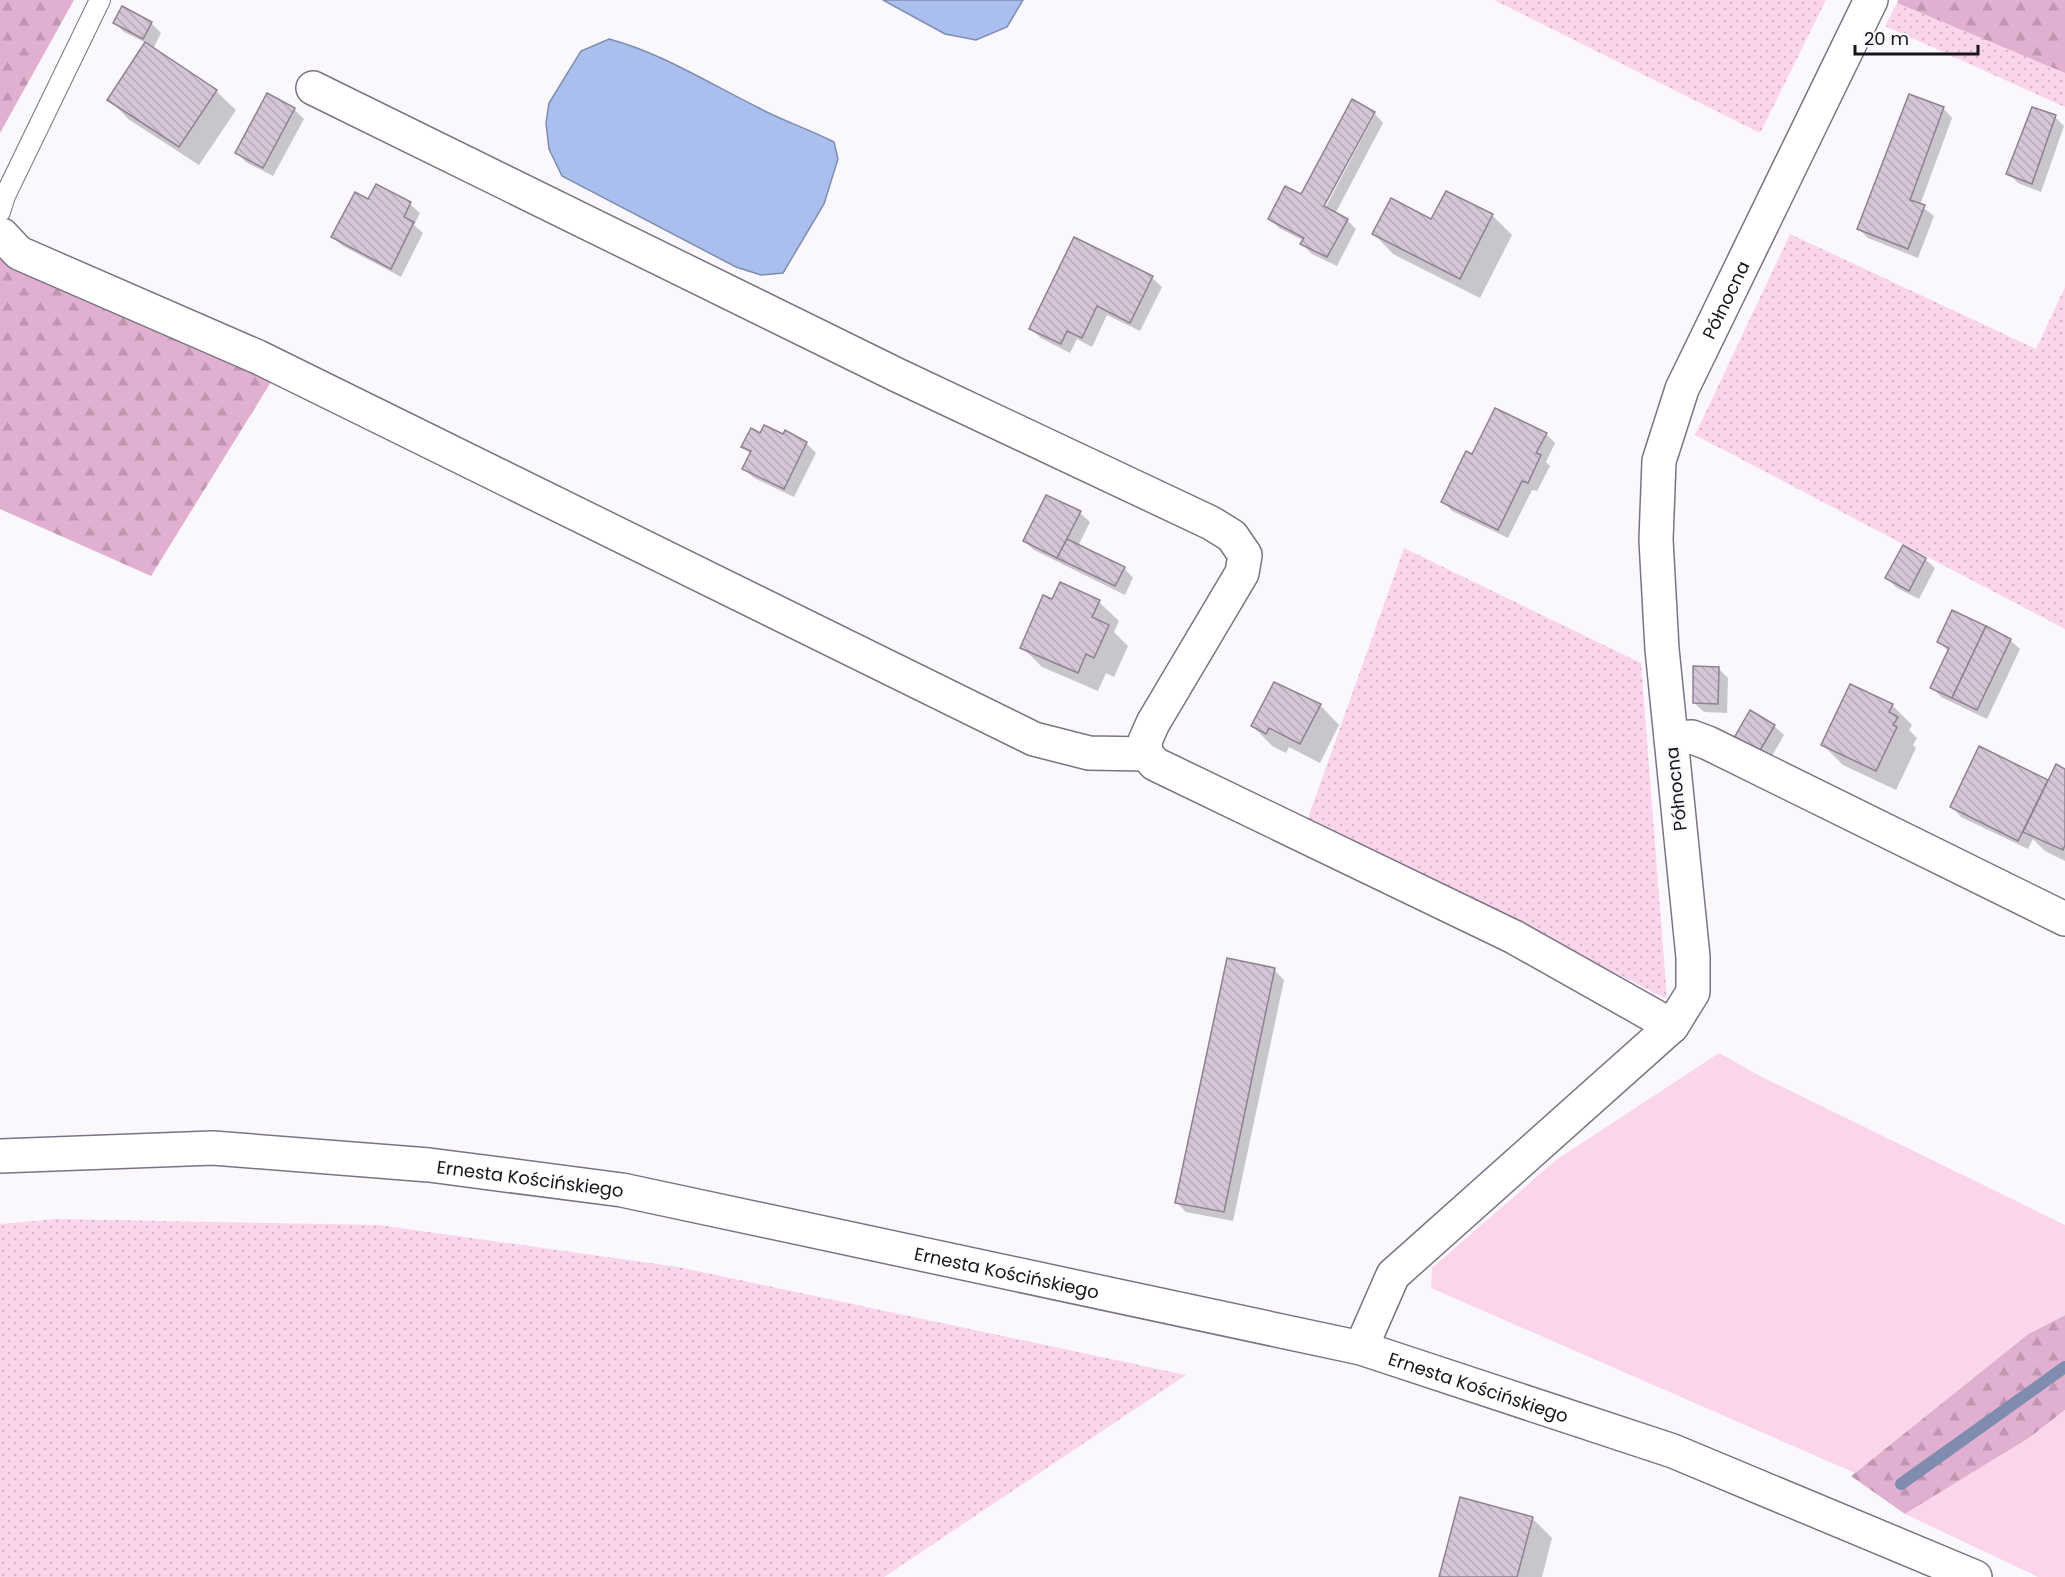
<svg xmlns="http://www.w3.org/2000/svg" width="2065" height="1577" font-family="Poppins,sans-serif">
  <style>
    .grass { fill: url(#grass-dots) }
    .forest { fill: url(#forest-firs) }
    .green { fill: #fbd5ec }
    .water { fill: #abbfee; stroke: #7f8caf; stroke-width: 1.5 }
    .shadow { fill: #0003 }
    .lines { fill: none; stroke-linecap: round; stroke-linejoin: round }
    .stream { stroke: #7f8caf; stroke-width: 12 }
    .building { fill: url(#building-back-hatch); stroke: #8f8191; stroke-width: 1.5 }
    .lane-casing { stroke: #7a7385; stroke-width: 22 }
    .street-casing { stroke: #7a7385; stroke-width: 36 }
    .lane { stroke: #fff; stroke-width: 20 }
    .street { stroke: #fff; stroke-width: 33 }
    .labels { text-anchor: middle; dominant-baseline: central; stroke-width: 5; stroke-linejoin: round; paint-order: stroke }
    .street-label { font-size: 18px; fill: #17141b; stroke: #faf8fd }
  </style>
  <defs>
    <pattern id="grass-dots" width="8" height="8" patternUnits="userSpaceOnUse" patternTransform="scale(1.5)"><rect width="8" height="8" fill="#fbd5ec"/><path d="M2 2h.1M6 6h.1" fill="none" stroke="#d6b6ca" stroke-width="1.8" stroke-linecap="round"/></pattern>
    <pattern id="forest-firs" width="22" height="20" patternUnits="userSpaceOnUse" patternTransform="scale(1.5)"><rect width="22" height="20" fill="#e1b0d0"/><path d="M5 1l3.5 6h-7zM16 11l3.5 6h-7z" fill="#c096b2"/></pattern>
    <pattern id="building-back-hatch" width="6" height="6" patternUnits="userSpaceOnUse" patternTransform="scale(1.5)"><rect width="6" height="6" fill="#d5c6d7"/><path d="M-1 5l2 2M0 0l6 6M5-1l2 2" fill="none" stroke="#b6a9b8"/></pattern>
  </defs>
  <rect width="100%" height="100%" fill="#faf8fd"/>
  <g class="grass">
    <polygon points="1494,0 1826,0 1760,133"/>
    <polygon points="1897,3 2065,73 2065,107 1885,26"/>
    <polygon points="1790,234 2036,349 2065,287 2065,629 1695,435"/>
    <polygon points="1404,548 1641,663 1667,999 1308,818"/>
    <polygon points="57,1219 379,1225 678,1267 1186,1375 884,1577 0,1577 0,1224"/>
  </g>
  <g class="forest">
    <polygon points="0,0 74,0 0,133"/>
    <polygon points="1898,0 2065,0 2065,73 1897,3"/>
    <polygon points="0,248 271,382 151,576 0,509"/>
    <polygon points="2065,1315 2065,1410 2029,1438 1905,1514 1851,1476 2028,1334"/>
  </g>
  <g class="green">
    <polygon points="1719,1053 1762,1077 2065,1225 2065,1315 2028,1334 1855,1473 1431,1288 1432,1268 1556,1160"/>
    <polygon points="2065,1410 2065,1577 2038,1577 1905,1514 2029,1438"/>
  </g>
  <g class="water">
    <polygon points="883,0 1023,0 1007,27 976,40 945,34"/>
    <path d="M609 39C662 53 710 84 759 108 783 121 809 129 834 142L838 159 824 204 783 273 761 275 736 267 562 176 549 149 546 123 549 103 581 51Z"/>
  </g>
  <g class="shadow">
    <polygon points="122,8 151,23 161,33 153,49 216,91 236,110 199,165 128,119 109,99 146,43 124,32 115,23"/>
    <polygon points="1352,101 1375,114 1372,114 1319,212 1322,214 1375,114 1383,123 1335,214 1347,220 1356,229 1337,266 1312,254 1302,244 1304,241 1279,228 1269,218 1285,188 1302,196"/>
    <polygon points="1943,108 1952,118 1920,205 1934,216 1918,258 1868,238 1859,229"/>
    <polygon points="294,109 304,119 273,176 246,162 237,153"/>
    <polygon points="2055,117 2064,126 2041,192 2018,183 2008,173"/>
    <polygon points="376,186 410,204 420,213 414,225 423,233 401,277 343,246 333,237 369,201"/>
    <polygon points="1446,193 1492,215 1512,235 1480,298 1393,254 1374,234 1432,221"/>
    <polygon points="1075,239 1152,278 1162,287 1140,331 1107,315 1092,347 1077,339 1070,353 1041,338 1031,329"/>
    <polygon points="785,432 806,443 816,453 794,497 754,478 744,469 751,455 743,447 761,435 784,436"/>
    <polygon points="1546,434 1555,443 1546,462 1550,466 1537,491 1532,490 1508,538 1452,511 1443,501 1473,456"/>
    <polygon points="1080,513 1090,522 1078,546 1124,568 1133,578 1125,595 1034,550 1024,541"/>
    <polygon points="1925,559 1935,568 1919,599 1897,588 1887,578"/>
    <polygon points="1052,601 1099,602 1119,621 1114,632 1128,646 1114,677 1106,673 1098,691 1042,667 1022,647"/>
    <polygon points="2010,640 2020,649 1987,719 1941,697 1932,687 1949,652 1939,642"/>
    <polygon points="1718,668 1728,678 1727,713 1704,712 1694,703"/>
    <polygon points="1320,705 1339,725 1320,763 1289,747 1286,753 1272,746 1253,726"/>
    <polygon points="1892,705 1912,725 1909,730 1917,738 1913,745 1916,748 1896,790 1843,765 1823,745"/>
    <polygon points="1774,726 1784,735 1769,761 1745,747"/>
    <polygon points="2065,771 2065,861 2045,851 2033,839 2028,849 1961,817 1952,807 2047,781 2049,782"/>
    <polygon points="1274,970 1284,980 1233,1221 1186,1212 1176,1202"/>
    <polygon points="1532,1518 1552,1538 1542,1577 1440,1577"/>
  </g>
  <g class="lines">
    <polyline class="stream" points="1901,1484 2065,1367"/>
  </g>
  <g class="building">
    <polygon points="122,6 152,22 143,39 113,23"/>
    <polygon points="145,42 217,90 179,147 107,100"/>
    <polygon points="267,93 295,108 263,168 235,153"/>
    <polygon points="1909,94 1944,107 1910,200 1925,205 1908,249 1857,229"/>
    <polygon points="1352,99 1375,112 1324,206 1348,219 1327,257 1300,244 1304,238 1268,219 1285,186 1301,194"/>
    <polygon points="2032,107 2056,115 2032,184 2006,174"/>
    <polygon points="376,184 411,202 404,217 414,222 391,269 331,237 355,192 368,199"/>
    <polygon points="1446,191 1493,214 1460,279 1372,234 1391,198 1431,219"/>
    <polygon points="1074,237 1153,276 1130,323 1097,306 1082,338 1067,331 1061,344 1029,329"/>
    <polygon points="1495,408 1547,433 1536,453 1541,455 1528,483 1522,481 1498,530 1441,502 1466,451 1472,454"/>
    <polygon points="764,425 783,434 785,430 807,442 784,489 742,469 751,451 741,447 751,428 760,433"/>
    <polygon points="1046,495 1081,511 1057,558 1023,541"/>
    <polygon points="1067,539 1125,567 1115,586 1057,558"/>
    <polygon points="1903,545 1926,558 1909,591 1885,578"/>
    <polygon points="1060,582 1100,600 1092,617 1109,625 1094,658 1086,654 1078,673 1020,648 1043,595 1052,599"/>
    <polygon points="1952,610 1986,626 1952,698 1930,688 1949,648 1937,642"/>
    <polygon points="1986,626 2011,639 1977,710 1952,698"/>
    <polygon points="1693,666 1719,667 1718,704 1693,703"/>
    <polygon points="1274,682 1321,704 1300,744 1269,728 1266,734 1251,726"/>
    <polygon points="1850,684 1893,704 1889,712 1898,717 1893,725 1897,727 1876,771 1821,745"/>
    <polygon points="1750,710 1775,725 1759,752 1734,738"/>
    <polygon points="1979,746 2048,780 2018,841 1950,807"/>
    <polygon points="2056,764 2065,769 2065,845 2063,850 2023,832"/>
    <polygon points="1227,958 1275,968 1224,1212 1175,1203"/>
    <polygon points="1460,1497 1533,1517 1517,1577 1439,1577"/>
  </g>
  <g class="lines">
    <g class="lane-casing">
      <polyline id="lane" points="0,212 5,196 100,0"/>
    </g>
    <g class="street-casing">
      <g id="street">
        <polyline points="313,88 897,375 1211,523 1232,536 1245,555 1242,573 1153,723 1145,741 1146,754"/>
        <polyline points="2,235 19,253 258,357 1034,739 1089,753 1146,754"/>
        <polyline points="1671,738 1692,737 1708,743 2065,919"/>
        <path id="s1" d="M1146 754 1155 764 1514 937 1672 1026 1693 992V957L1662 649 1656 540 1659 461 1682 389 1871 0"/>
        <path id="s2" d="M0 1156 213 1148 429 1165 622 1190 1361 1348 1673 1451 1975 1577"/>
        <polyline points="1361,1348 1393,1275 1672,1026"/>
      </g>
    </g>
    <use href="#lane" class="lane"/>
    <use href="#street" class="street"/>
  </g>
  <g class="labels">
    <g class="street-label">
      <text stroke="none"><textPath href="#s1" startOffset="1341">Północna</textPath></text>
      <text transform="translate(1676 789) rotate(-96)">Północna</text>
      <text stroke="none"><textPath href="#s2" startOffset="532">Ernesta Kościńskiego</textPath></text>
      <text stroke="none"><textPath href="#s2" startOffset="1018">Ernesta Kościńskiego</textPath></text>
      <text stroke="none"><textPath href="#s2" startOffset="1504">Ernesta Kościńskiego</textPath></text>
    </g>
  </g>
  <path d="M1855 45v9h123v-9" fill="none" stroke="#17141b" stroke-width="3"/>
  <text x="1864" y="45" font-size="18" fill="#17141b" stroke="#faf8fd" stroke-width="4.5" paint-order="stroke">20 m</text>
</svg>
